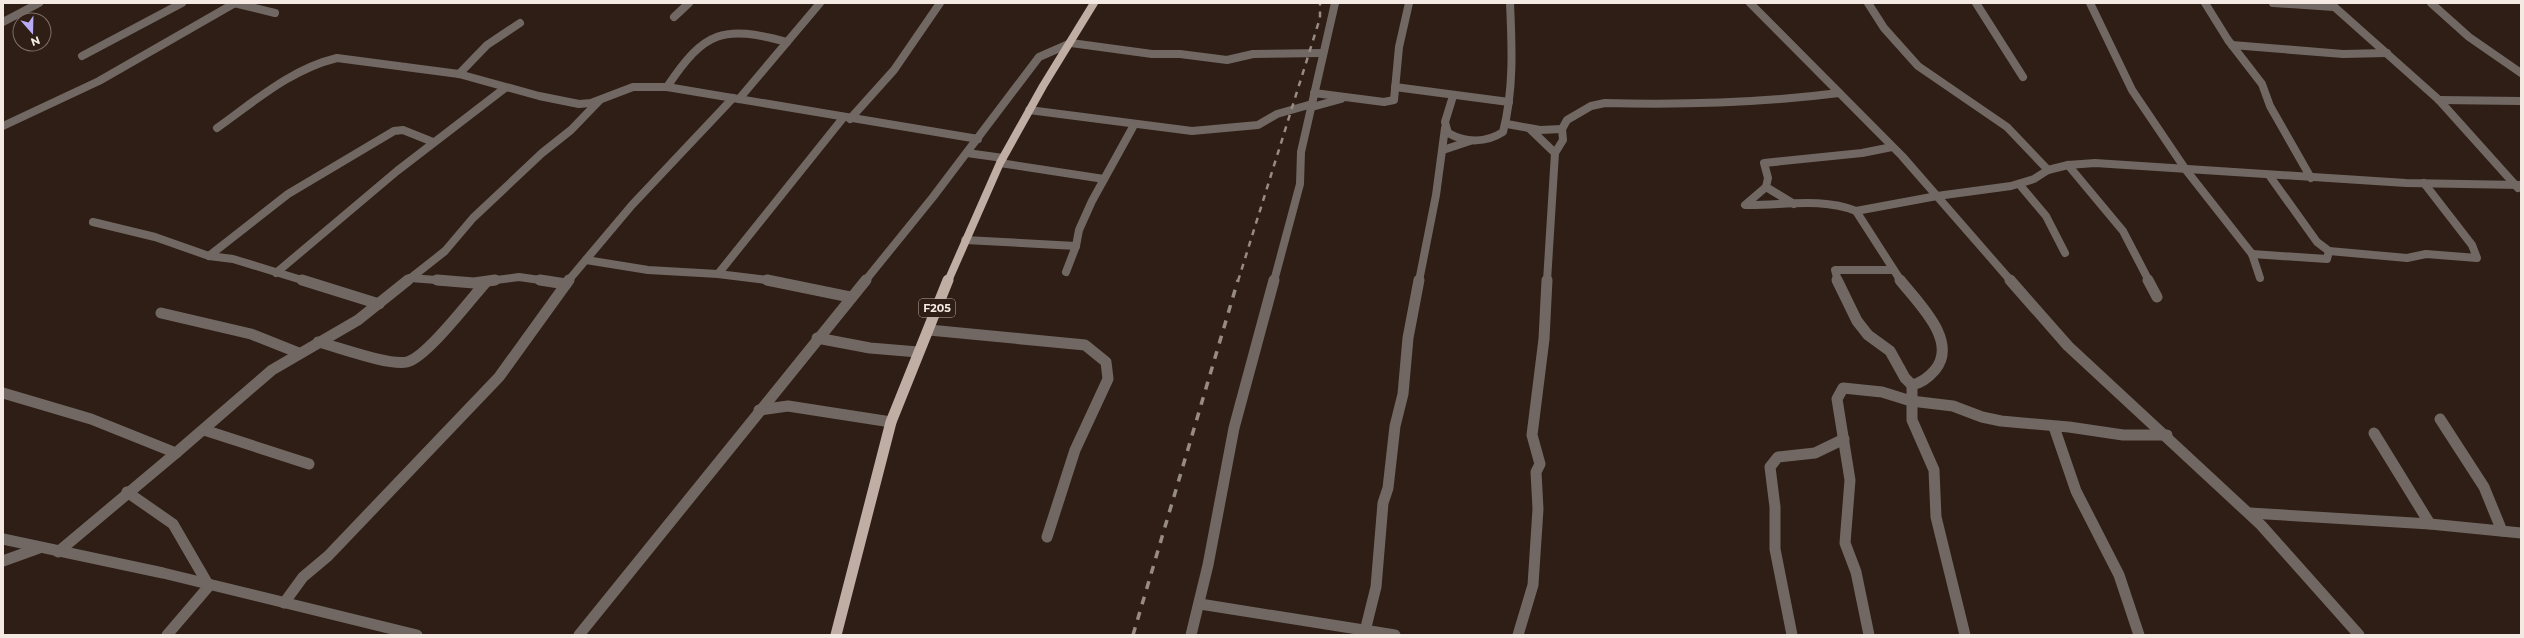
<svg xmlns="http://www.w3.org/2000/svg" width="2524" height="638" font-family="Montserrat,sans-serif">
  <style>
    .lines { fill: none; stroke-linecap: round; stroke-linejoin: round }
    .minor-far1 { stroke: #716863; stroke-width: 8 }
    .minor { stroke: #716863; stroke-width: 11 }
    .major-far1 { stroke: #c0aea4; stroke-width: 8 }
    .major { stroke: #c0aea4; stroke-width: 11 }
    .rail-far1 { stroke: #988b84; stroke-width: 2.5; stroke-dasharray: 6 6; stroke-linecap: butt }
    .rail { stroke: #988b84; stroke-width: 3.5; stroke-dasharray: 8 8; stroke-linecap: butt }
    .labels { text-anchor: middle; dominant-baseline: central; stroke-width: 3; stroke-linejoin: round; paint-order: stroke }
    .shield { fill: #2e1e15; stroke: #b9aca5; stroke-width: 1 }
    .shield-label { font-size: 11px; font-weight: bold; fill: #f4e9e3 }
  </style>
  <rect width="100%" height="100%" fill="#2e1e15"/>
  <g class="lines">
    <g class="minor-far1">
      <polyline points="234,3 275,13"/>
      <polyline points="1750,3 1902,156 2011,281"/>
      <polyline points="1868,3 1884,28 1918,66 2007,127 2048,170"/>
      <polyline points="1976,3 2023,77"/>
      <polyline points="2090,3 2132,90 2186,170 2252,254 2260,278"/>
      <polyline points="2205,3 2228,40 2262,84 2270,106 2311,178"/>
      <polyline points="2273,3 2334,7"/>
      <polyline points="2330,3 2439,100 2518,188"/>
      <polyline points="2431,3 2469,37 2521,73"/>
      <polyline points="674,17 689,3"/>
      <polyline points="3,22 39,3"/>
      <polyline points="2232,45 2343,54 2387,53"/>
      <polyline points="82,56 182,3"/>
      <polyline points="459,74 487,45 520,23"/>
      <path d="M667 87C705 30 723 25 787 42"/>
      <polyline points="1395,87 1509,102"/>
      <polyline points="1314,93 1384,102 1394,100 1399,47 1409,3"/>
      <path d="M1453 96 1445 122 1448 133C1466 143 1486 143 1503 132 1514 90 1512 46 1510 3"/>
      <polyline points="739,99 820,3"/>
      <polyline points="2439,100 2521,101"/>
      <polyline points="1312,107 1341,99"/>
      <polyline points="1029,110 1192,131 1258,125 1277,114 1312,104"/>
      <polyline points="850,119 894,70 940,3"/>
      <polyline points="1507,124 1540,130 1562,129"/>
      <polyline points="3,126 99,81 235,3"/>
      <path d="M217 128C255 101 291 69 337 58L459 74 539 96 579 104 591 103 633 87H667L978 139"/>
      <polyline points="1530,129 1555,153"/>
      <polyline points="1443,150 1470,141"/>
      <polyline points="967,153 1003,158"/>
      <polyline points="1000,163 1104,179"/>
      <polyline points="2068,165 2123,231 2149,281"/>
      <polyline points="2269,175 2317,242 2329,251 2407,258 2426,254 2477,258 2472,245 2424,183"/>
      <polyline points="2019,184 2046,216 2065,253"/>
      <path d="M1766 187 1745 205C1781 206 1821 197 1856 211L1901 281"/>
      <polyline points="1794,204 1766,187 1768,178 1764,163 1862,153 1892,147"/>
      <polyline points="1856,211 1937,196 2011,186 2034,179 2048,170 2068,165 2095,163 2406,183 2521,185"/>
      <polyline points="93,222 155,237 209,256 233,259 305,281"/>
      <polyline points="965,240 1076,246"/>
      <polyline points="2252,254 2327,259 2329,251"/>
      <polyline points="209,256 288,194 394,131 403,130 433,142"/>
      <polyline points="586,260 648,270 718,274 775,281"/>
      <polyline points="1066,272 1076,246 1079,230 1092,201 1134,125"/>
      <polyline points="276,273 397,171 505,88"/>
      <polyline points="718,274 843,118"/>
      <polyline points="410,278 450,281"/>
      <polyline points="407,281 445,251 473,218 542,153 571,130 599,101"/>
      <polyline points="488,281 519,277 547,281"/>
      <polyline points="568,281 632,205 733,98"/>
      <polyline points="865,281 933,197 1039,57 1071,43 1152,54 1180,54 1227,60 1253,54 1323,53"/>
      <polyline points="1274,281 1300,184 1301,152 1335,3"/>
      <polyline points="1419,281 1436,195 1445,128"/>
      <path d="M1547 281 1555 153 1563 140 1562 129 1567 120 1591 106 1605 103C1684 105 1761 103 1839 93"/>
      <polyline points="1838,281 1835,270 1892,270"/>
    </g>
    <g class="minor">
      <polyline points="302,280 379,304"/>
      <polyline points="437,280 474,283 495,280"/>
      <polyline points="540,280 566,284"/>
      <polyline points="767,280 850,297"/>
      <polyline points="1837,280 1857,321 1868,335 1890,351 1905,378 1912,385"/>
      <path d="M1900 280C1918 303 1959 341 1935 370 1929 377 1921 383 1912 385V420L1934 470 1936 517 1965 635"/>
      <polyline points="2010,280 2068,346 2261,525 2359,635"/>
      <polyline points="2148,280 2157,297"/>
      <polyline points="161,313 251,334 299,353"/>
      <polyline points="929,330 1085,345 1106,362 1108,379 1075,450 1047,537"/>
      <polyline points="817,338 870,348 918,352"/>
      <path d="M318 342C338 347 389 366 407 362 426 358 471 299 486 282"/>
      <polyline points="3,393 91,419 176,453 272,370 358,320 408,280"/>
      <polyline points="759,410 788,406 891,422"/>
      <polyline points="2440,419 2484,487 2502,531"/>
      <polyline points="2054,427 2076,491 2119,575 2139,635"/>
      <polyline points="204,430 309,464"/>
      <polyline points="2374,433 2430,524"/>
      <polyline points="127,492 173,524 209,586 167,635"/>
      <polyline points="2250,513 2430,524 2521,533"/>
      <polyline points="3,539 163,573 417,635"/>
      <polyline points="58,552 176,453"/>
      <polyline points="3,561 39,548"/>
      <polyline points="284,603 303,577 328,556 499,377 569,280"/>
      <polyline points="1200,604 1395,635"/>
      <polyline points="579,635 866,280"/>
      <polyline points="1191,635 1208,565 1234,428 1274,280"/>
      <polyline points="1364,635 1376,587 1383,503 1388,488 1395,426 1403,394 1408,338 1419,280"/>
      <polyline points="1518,635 1533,585 1538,509 1536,472 1540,464 1532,435 1544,339 1547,280"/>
      <polyline points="1792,635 1775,549 1775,507 1770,467 1778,457 1815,453 1844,439"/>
      <polyline points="1869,635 1856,572 1845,543 1850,480 1837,399 1843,388 1882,392 1911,401 1953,406 1982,417 2001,421 2069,427 2123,435 2167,435"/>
    </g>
    <polyline class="major-far1" points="948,281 1000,163 1043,86 1094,3"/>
    <polyline class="major" points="836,635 891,422 948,280"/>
    <polyline class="rail-far1" points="1238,281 1320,18 1320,3"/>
    <polyline class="rail" points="1133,635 1238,280"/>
  </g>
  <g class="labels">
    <rect class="shield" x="919" y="299" width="36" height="18" rx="3"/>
    <g class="shield-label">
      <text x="937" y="308">F205</text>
    </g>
  </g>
  <rect width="2524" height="638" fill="none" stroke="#f4e9e3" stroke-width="8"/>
  <g transform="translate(32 32) rotate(160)"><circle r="19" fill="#2e1e15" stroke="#7d6f67"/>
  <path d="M0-3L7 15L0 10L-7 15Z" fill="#b8abf7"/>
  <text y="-6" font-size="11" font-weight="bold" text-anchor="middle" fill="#f4e9e3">N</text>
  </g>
</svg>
